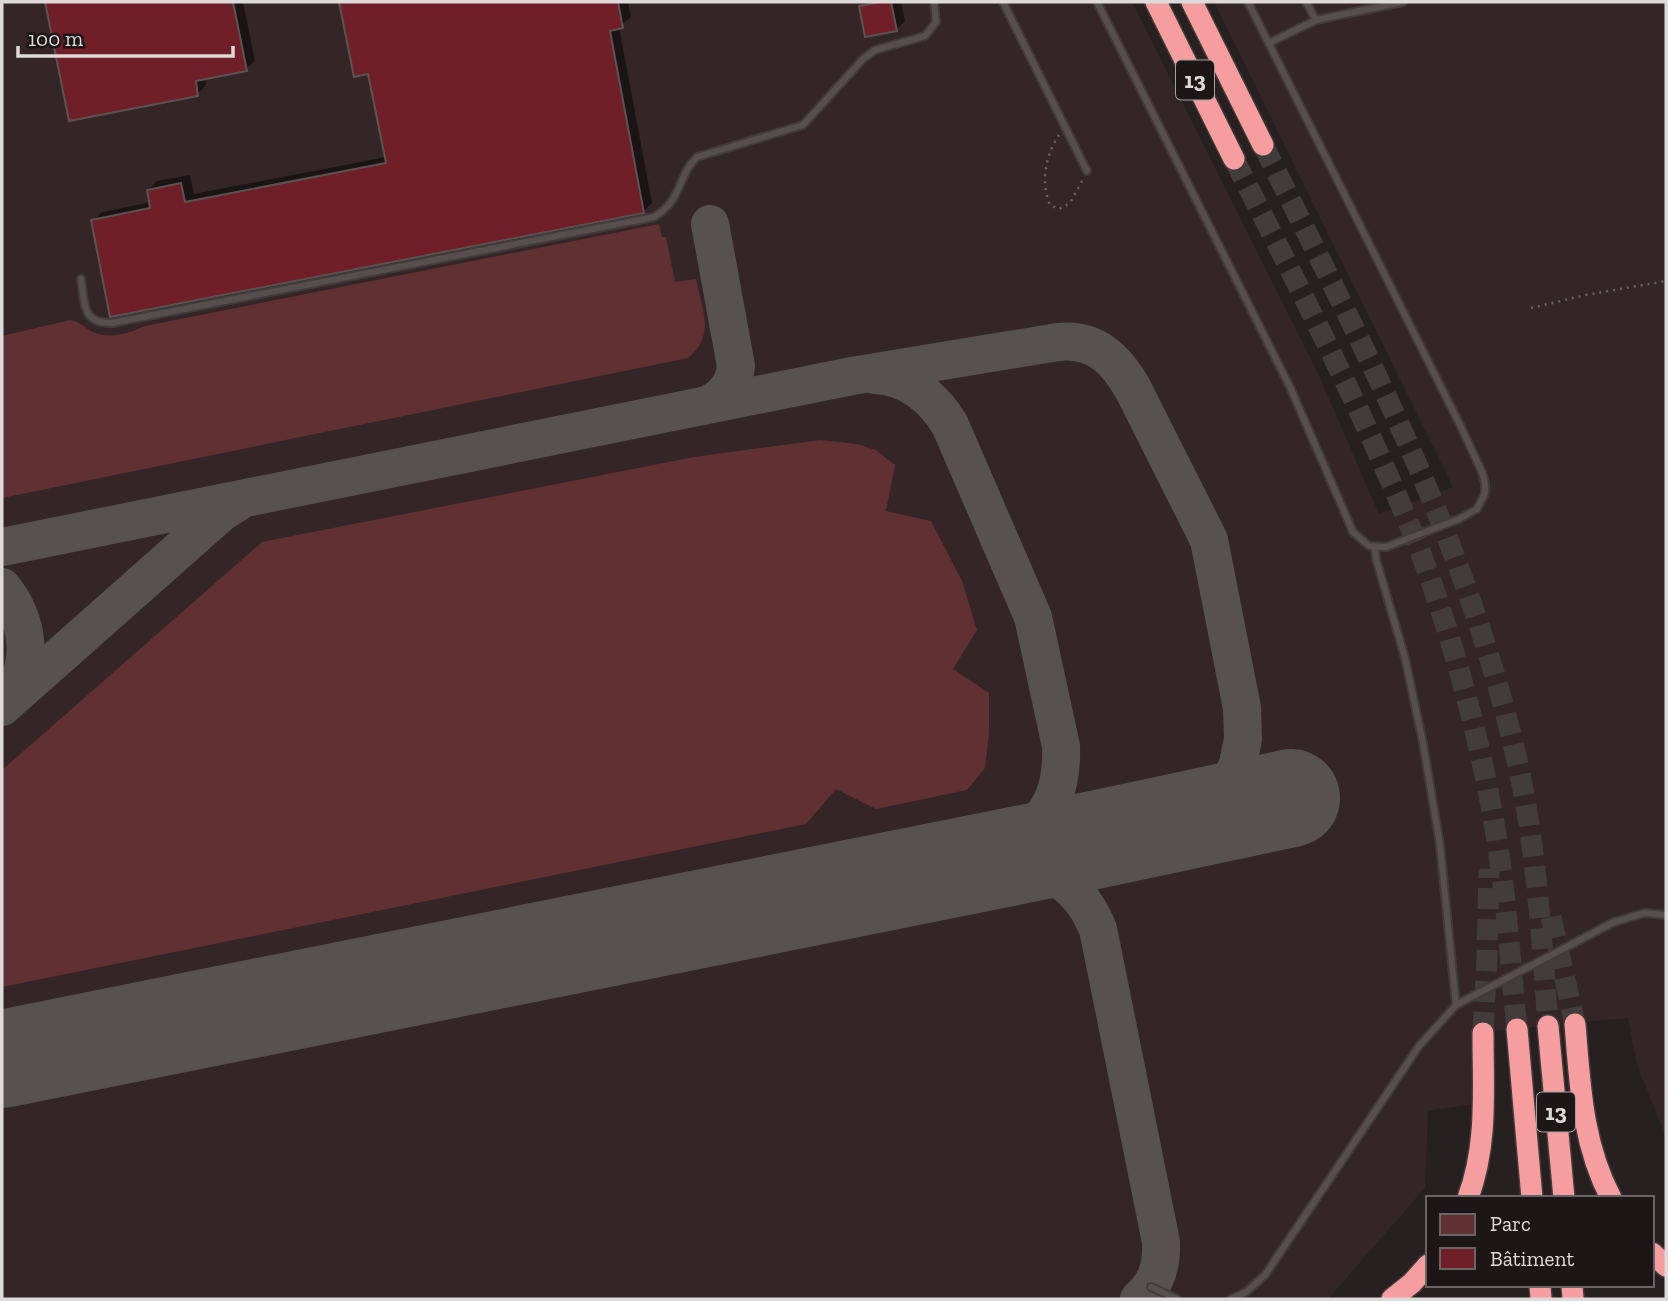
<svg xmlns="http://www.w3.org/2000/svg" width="1668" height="1301" font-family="'Zilla Slab',serif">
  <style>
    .built { fill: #342626 }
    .green { fill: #603033 }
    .shadow { fill: #0007 }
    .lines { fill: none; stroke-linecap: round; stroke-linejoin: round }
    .taxiway { stroke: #585151; stroke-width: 38 }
    .runway { stroke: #585151; stroke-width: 98 }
    .building { fill: #701e28; stroke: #5b5352; stroke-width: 2 }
    .highway-tunnel { stroke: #433c3c; stroke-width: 21; stroke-dasharray: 21 10; stroke-linecap: butt }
    .lane-casing { stroke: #413b3b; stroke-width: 10 }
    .highway-casing { stroke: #413b3b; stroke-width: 24 }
    .path { stroke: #686262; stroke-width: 2.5; stroke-dasharray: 2 5; stroke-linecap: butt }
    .lane { stroke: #574f4e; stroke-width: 6 }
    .highway { stroke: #f59d9f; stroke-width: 21 }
    .labels { text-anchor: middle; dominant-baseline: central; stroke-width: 5; stroke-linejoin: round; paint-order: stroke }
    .shield { fill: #1d1616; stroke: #a59f9f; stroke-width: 2 }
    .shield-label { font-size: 23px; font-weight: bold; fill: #dfdada }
  </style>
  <rect width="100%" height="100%" fill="#272020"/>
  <polygon class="built" points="2,2 1132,2 1317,371 1379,514 1453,487 1214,2 1666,2 1666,1137 1637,1065 1628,1018 1471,1033 1472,1104 1428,1111 1425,1188 1328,1299 2,1299"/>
  <g class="green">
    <path d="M659 224 662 237H666L675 282 696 279C702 310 716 335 688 358L2 498V336L70 320C81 322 86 329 95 333 112 339 130 333 145 326Z"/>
    <polygon points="820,440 857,444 876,450 895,465 886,511 931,521 962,581 977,630 953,669 989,693 989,734 985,768 967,790 876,809 836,789 806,824 2,987 2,770 262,542 694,457"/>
  </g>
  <g class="shadow">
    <polygon points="47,2 243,2 255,61 246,69 205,78 206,85 198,94 70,119"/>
    <polygon points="341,2 628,2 631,17 619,27 652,203 644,211 93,221 102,212 151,202 148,190 157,181 190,175 194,194 386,157 369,72 355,75"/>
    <polygon points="866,2 901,2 905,21 896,30 861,7"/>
  </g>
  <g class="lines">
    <g class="taxiway">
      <path d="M703 406C722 400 734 387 736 366L710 224"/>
      <path d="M2 547 852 376 1058 342C1095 338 1116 359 1133 389L1209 540 1242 708 1243 739 1238 764 1229 784 1219 797 1201 808 1099 839"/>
      <path d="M2 587C29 620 35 665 8 699"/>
      <polyline points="2,707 221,513 238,502"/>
      <path d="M974 868C1030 857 1075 873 1098 929L1161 1242C1162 1265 1157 1284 1139 1299"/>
      <path d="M834 892 854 884C885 876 916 869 947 861 1016 844 1064 828 1061 746L1033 617 950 425C934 398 908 376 875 375"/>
    </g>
    <polyline class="runway" points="2,1059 1099,839 1291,798"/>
  </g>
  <g class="building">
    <polygon points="45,2 233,2 247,71 196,81 198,96 69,121"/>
    <polygon points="339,2 618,2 623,28 610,31 644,213 110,317 91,220 150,208 147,190 181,183 185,202 386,163 368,74 354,77"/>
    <polygon points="880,2 891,2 897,31 865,37 859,6"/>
  </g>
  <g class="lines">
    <g class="highway-tunnel">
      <path d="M1263 145C1364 348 1472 550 1520 774 1537 857 1542 941 1548 1026"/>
      <path d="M1234 159C1285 260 1337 360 1383 464 1403 509 1423 555 1438 602 1462 674 1481 748 1494 823 1506 891 1510 960 1517 1029"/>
      <polyline points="1551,917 1575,1024"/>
      <polyline points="1483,1033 1487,958 1489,869"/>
    </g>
    <g class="lane-casing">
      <g id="lane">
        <polyline points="1003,2 1087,171"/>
        <polyline points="1097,2 1290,387 1353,532 1369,546 1386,547 1459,519 1477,509 1485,493 1485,483 1482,472 1461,427 1248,2"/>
        <polyline points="1306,2 1316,20"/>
        <polyline points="1269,43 1316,20 1403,2"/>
        <path d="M81 279C85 302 81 324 112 323L654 217C683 200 677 176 697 157L803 125 863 59 875 50 925 36 936 22 934 2"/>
        <polyline points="1375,548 1376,559 1405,658 1423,743 1440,845 1456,1005"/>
        <polyline points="1151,1287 1177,1299"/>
        <polyline points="1231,1299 1246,1292 1265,1275 1419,1046 1456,1005 1614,922 1645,913 1666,915"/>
      </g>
    </g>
    <g class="highway-casing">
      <g id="highway">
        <polyline points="1156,2 1234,159"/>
        <polyline points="1192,2 1263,145"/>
        <path d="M1575 1024C1580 1084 1582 1143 1611 1198"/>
        <polyline points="1548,1026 1564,1198"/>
        <polyline points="1517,1029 1532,1198"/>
        <path d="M1468 1198C1488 1144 1483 1089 1483 1033"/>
        <polyline points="1652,1253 1666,1266"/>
        <polyline points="1540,1285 1541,1299"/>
        <polyline points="1572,1285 1573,1299"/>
        <polyline points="1392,1299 1412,1283 1428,1265"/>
      </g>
    </g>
    <g class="path">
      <path d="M1059 135C1046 154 1040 182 1050 205L1059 209 1070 203 1082 181"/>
      <polyline points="1531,308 1586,295 1666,281"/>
    </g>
    <use href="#lane" class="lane"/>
    <use href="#highway" class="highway"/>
  </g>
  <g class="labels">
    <g class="shield">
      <rect x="1176" y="60.5" width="38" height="39" rx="5"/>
      <rect x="1537" y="1092.5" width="38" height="39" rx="5"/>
    </g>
    <g class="shield-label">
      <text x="1195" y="80">13</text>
      <text x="1556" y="1112">13</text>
    </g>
  </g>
  <rect width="1668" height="1301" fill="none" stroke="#dfdada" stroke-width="7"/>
  <rect x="1426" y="1196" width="228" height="91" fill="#1d1616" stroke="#6b6464" stroke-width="2"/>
  <rect x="1440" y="1214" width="35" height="21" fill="#603033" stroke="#6b6464" stroke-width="2"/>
  <text x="1490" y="1231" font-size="21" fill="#dfdada">Parc</text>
  <rect x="1440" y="1248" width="35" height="21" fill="#701e28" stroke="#6b6464" stroke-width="2"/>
  <text x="1490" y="1266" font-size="21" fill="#dfdada">Bâtiment</text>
  <path d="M18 46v10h215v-10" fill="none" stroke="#dfdada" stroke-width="3.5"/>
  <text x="28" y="46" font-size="21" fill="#dfdada" stroke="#1d1616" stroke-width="5" paint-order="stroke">100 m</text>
</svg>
